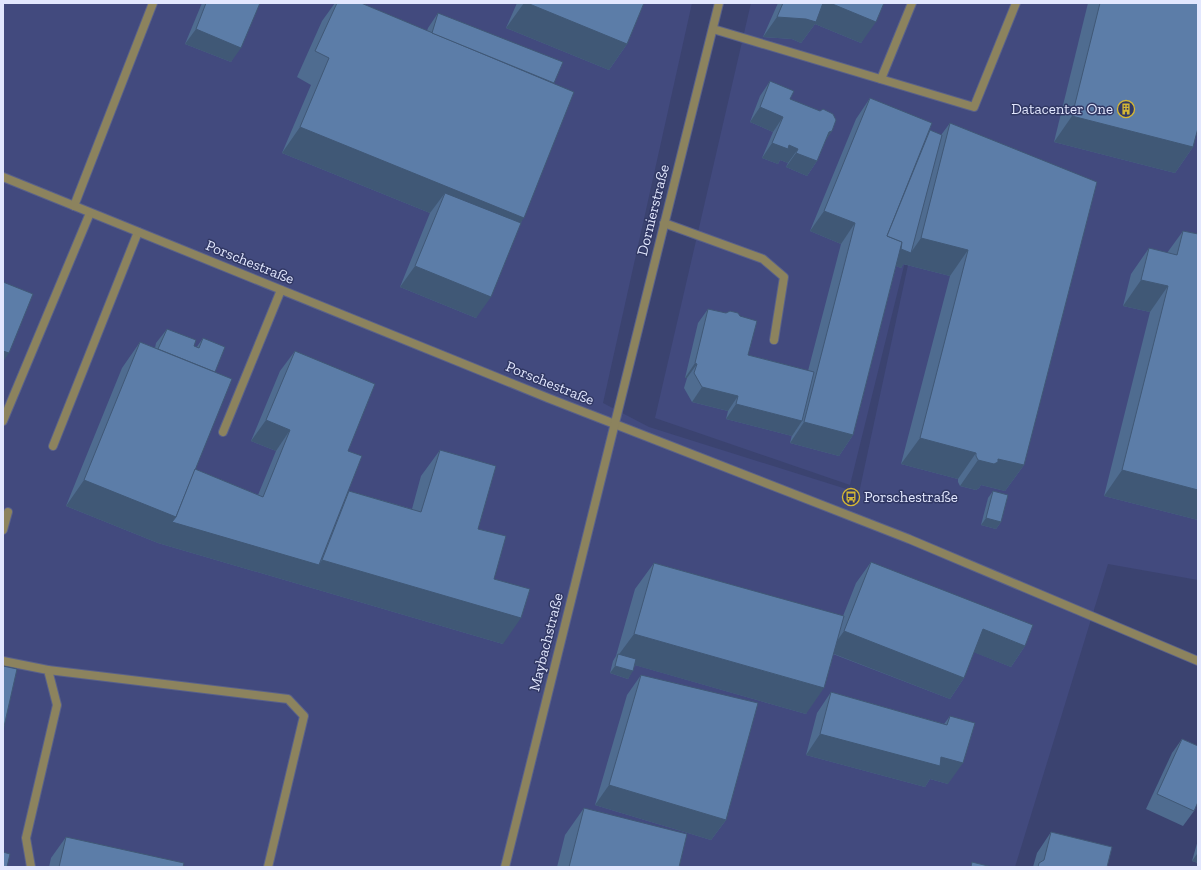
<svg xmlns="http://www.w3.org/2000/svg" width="1201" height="870" font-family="'Zilla Slab',serif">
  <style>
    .built { fill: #424a7e }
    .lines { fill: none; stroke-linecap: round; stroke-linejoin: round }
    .lane-casing { stroke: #59618a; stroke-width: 10 }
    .street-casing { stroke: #59618a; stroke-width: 10 }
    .lane { stroke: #8c835e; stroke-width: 8 }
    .street { stroke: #8c835e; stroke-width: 8 }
    .wall { fill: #4f6c90 }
    .shaded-wall { fill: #405876 }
    .building { fill: #5c7da8; stroke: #405876 }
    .labels { text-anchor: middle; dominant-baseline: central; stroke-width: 3; stroke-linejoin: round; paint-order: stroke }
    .poi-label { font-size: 15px; fill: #e2e7fe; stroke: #313864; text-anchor: end }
    .street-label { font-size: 15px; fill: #e2e7fe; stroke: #313864 }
  </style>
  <rect width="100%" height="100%" fill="#3b4370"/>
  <polygon class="built" points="3,3 692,3 603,403 649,427 859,493 934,144 850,485 655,418 751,3 1198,3 1198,580 1108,564 1015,867 3,867"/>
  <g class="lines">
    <g class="lane-casing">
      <g id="lane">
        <polyline points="713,29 974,107 1016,3"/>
        <polyline points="881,79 912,3"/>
        <polyline points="74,206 153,3"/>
        <polyline points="664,223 763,259 784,277 774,340"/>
        <polyline points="3,421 90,213"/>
        <polyline points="223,432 281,290"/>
        <polyline points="53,446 138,232"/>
        <polyline points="3,530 8,512"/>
        <polyline points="3,661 48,670 57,705 26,838 31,867"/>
        <polyline points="48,670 288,699 304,716 268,867"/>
      </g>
    </g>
    <g class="street-casing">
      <g id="street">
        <polyline points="3,177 548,398 909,539 1198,661"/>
        <polyline points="505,867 719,3"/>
      </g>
    </g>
    <use href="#lane" class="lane"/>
    <use href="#street" class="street"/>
  </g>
  <g class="wall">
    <polygon points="202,3 260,3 231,62 185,44"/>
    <polygon points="335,3 361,3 427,31 428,28 438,13 554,83 521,223 476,318 400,287 430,213 282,153 311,85 297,77 322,21"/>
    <polygon points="517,3 644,3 627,44 609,70 506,28"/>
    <polygon points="778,3 884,3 861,43 815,24 801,43 792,39 763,37"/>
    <polygon points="1088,3 1198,3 1193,147 1175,173 1054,142"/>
    <polygon points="770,81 790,99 832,131 826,139 817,161 807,176 786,167 788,163 780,160 778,164 762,158 773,132 750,122 760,96"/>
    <polygon points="870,98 930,130 941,135 950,123 1024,465 1005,491 981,485 979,488 976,490 960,486 958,482 958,479 901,464 950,276 903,264 901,268 896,266 853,435 839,456 790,443 792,435 792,436 726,419 728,411 692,402 684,388 687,378 685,378 698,323 708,309 748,355 808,371 841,244 810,231 856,119"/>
    <polygon points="1183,231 1198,234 1198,520 1104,496 1150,312 1123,306 1131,274 1149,248 1167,253"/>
    <polygon points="167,329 194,346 196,348 203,338 215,372 195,469 258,495 276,451 251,441 280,371 295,351 348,451 346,495 349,491 412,509 421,476 440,450 478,529 494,579 503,644 158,543 66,506 122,368 140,342 155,348 156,343"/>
    <polygon points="993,491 1001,522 996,529 981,525 988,498"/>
    <polygon points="871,562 1025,646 1011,667 974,652 964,678 950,699 833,654 806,714 635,665 628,679 610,673 613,661 616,656 635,589 654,563 843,616 856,583"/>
    <polygon points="641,675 726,820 711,840 595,805 627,695"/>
    <polygon points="831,692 944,724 950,716 948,784 930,779 925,787 806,755 817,713"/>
    <polygon points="1182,739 1194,811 1183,826 1146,809 1172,753"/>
    <polygon points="584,808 679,867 557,867 565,835"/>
    <polygon points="1051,832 1107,867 1033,867 1037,853"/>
    <polygon points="66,837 183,867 49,867 51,858"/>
    <polygon points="1198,840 1198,863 1192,861"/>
  </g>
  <g class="shaded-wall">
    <polygon points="524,3 527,3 627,44 609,70 506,28"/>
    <polygon points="823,3 830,3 876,22 861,43 815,24 801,43 792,39 763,37 777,17 806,19"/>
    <polygon points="196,29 241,48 231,62 185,44"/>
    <polygon points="760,107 783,117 773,132 750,122"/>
    <polygon points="1072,116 1193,147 1175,173 1054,142"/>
    <polygon points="300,127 524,218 506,244 445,193 430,213 282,153"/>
    <polygon points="832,131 822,146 829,132"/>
    <polygon points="772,143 789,145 798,149 788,163 780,160 778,164 762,158"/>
    <polygon points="796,153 817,161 807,176 786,167"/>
    <polygon points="824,211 855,223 841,244 810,231"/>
    <polygon points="921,238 968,250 950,276 903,264"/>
    <polygon points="883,242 911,253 901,268 873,257"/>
    <polygon points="415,266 491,297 476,318 400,287"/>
    <polygon points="1141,280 1168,286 1150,312 1123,306"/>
    <polygon points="3,351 9,353 3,362"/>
    <polygon points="695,363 697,364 687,378 685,378"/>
    <polygon points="702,387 738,396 728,411 692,402"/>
    <polygon points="736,404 802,421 792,436 726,419"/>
    <polygon points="266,420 290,430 276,451 251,441"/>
    <polygon points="804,422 853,435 839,456 790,443"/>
    <polygon points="920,438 976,453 958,479 901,464"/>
    <polygon points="998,459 1024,465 1005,491 981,485 979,488 976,490 960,486 978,460"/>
    <polygon points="1122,470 1198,490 1198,520 1104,496"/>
    <polygon points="84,480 319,565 322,560 521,618 503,644 158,543 66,506"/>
    <polygon points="986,518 1001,522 996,529 981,525"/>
    <polygon points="983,629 1025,646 1011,667 968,650"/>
    <polygon points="844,631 964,678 950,699 829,652"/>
    <polygon points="634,634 824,688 806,714 617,660 617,657"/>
    <polygon points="615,666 633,671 628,679 610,673"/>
    <polygon points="820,734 941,757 963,763 948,784 930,779 925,787 806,755"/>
    <polygon points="609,785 726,820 711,840 595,805"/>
    <polygon points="1197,854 1198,854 1198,863 1192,861"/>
  </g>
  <g class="building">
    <polygon points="206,3 260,3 241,48 196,29"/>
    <polygon points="337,3 361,3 574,92 524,218 300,127 329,58 315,51"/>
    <polygon points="527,3 644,3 627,44"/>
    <polygon points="783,3 823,3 816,22 806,19 777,17"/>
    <polygon points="830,3 884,3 876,22"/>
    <polygon points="1100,3 1198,3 1198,128 1193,147 1072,116"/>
    <polygon points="438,13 563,62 554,83 432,33"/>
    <polygon points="770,81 794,91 790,99 820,111 823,109 833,114 836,120 832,131 829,132 817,161 796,153 798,149 789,145 788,149 772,143 783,117 760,107"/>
    <polygon points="870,98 932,123 887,236 902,242 853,435 804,422 855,223 824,211"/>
    <polygon points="950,123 1097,182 1024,465 998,459 998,462 994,464 978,460 976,456 976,453 920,438 968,250 921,238"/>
    <polygon points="930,130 942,135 911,253 901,249 902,242 887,236"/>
    <polygon points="445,193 521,223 491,297 415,266"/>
    <polygon points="1183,231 1198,234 1198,490 1122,470 1168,286 1141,280 1149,248 1177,255"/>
    <polygon points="3,282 33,294 9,353 3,351"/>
    <polygon points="708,309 726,313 730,311 738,313 740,316 757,321 748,355 814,372 802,421 736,404 738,396 702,387 694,373 697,364 695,363"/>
    <polygon points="167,329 196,340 194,346 199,348 203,338 225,347 215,372 158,349"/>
    <polygon points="140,342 232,379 176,517 84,480"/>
    <polygon points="295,351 375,384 348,451 362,456 319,565 172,522 176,517 195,469 263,497 290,430 266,420"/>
    <polygon points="440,450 496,466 478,529 506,536 494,579 530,589 521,618 322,560 349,491 421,512"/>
    <polygon points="993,491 1008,495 1001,522 986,518"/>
    <polygon points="871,562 1033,625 1025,646 983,629 964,678 844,631"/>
    <polygon points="654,563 844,616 824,688 634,634"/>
    <polygon points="618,654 636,659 633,671 615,666"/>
    <polygon points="3,666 17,669 3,731"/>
    <polygon points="641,675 758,703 726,820 609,785"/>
    <polygon points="831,692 947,725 950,716 975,723 963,763 941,757 940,766 820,734"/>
    <polygon points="1182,739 1198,746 1198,802 1194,811 1157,794"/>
    <polygon points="584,808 687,834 679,867 569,867"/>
    <polygon points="1051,832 1112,847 1107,867 1038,867 1039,863 1044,860"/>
    <polygon points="66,837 184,863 183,867 59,867"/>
    <polygon points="3,852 10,854 7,867 3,867"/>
    <polygon points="972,862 992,867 971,867"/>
  </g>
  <defs>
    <g id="building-ring" transform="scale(0.9)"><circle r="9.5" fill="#313864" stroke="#d4b635" stroke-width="1.5"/><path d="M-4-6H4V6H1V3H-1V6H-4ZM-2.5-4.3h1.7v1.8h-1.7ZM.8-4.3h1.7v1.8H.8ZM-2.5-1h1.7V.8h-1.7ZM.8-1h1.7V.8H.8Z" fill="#d4b635"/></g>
    <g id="bus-ring" transform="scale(0.9)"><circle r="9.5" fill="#313864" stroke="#d4b635" stroke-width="1.5"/><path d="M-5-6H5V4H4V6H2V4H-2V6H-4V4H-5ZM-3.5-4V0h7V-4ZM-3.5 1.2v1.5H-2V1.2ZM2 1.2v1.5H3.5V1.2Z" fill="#d4b635"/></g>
  </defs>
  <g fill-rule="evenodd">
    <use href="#building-ring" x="1126" y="109"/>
    <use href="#bus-ring" x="851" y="497"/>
  </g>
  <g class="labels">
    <g class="poi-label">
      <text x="1113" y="109">Datacenter One</text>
      <text x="864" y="497" text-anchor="start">Porschestraße</text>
    </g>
    <g class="street-label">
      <text transform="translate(653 210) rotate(-76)">Dornierstraße</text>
      <text transform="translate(250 262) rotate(22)">Porschestraße</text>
      <text transform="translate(550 383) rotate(22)">Porschestraße</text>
      <text transform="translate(546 642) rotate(-76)">Maybachstraße</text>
    </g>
  </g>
  <rect width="1201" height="870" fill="none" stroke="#e2e7fe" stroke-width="8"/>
</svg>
